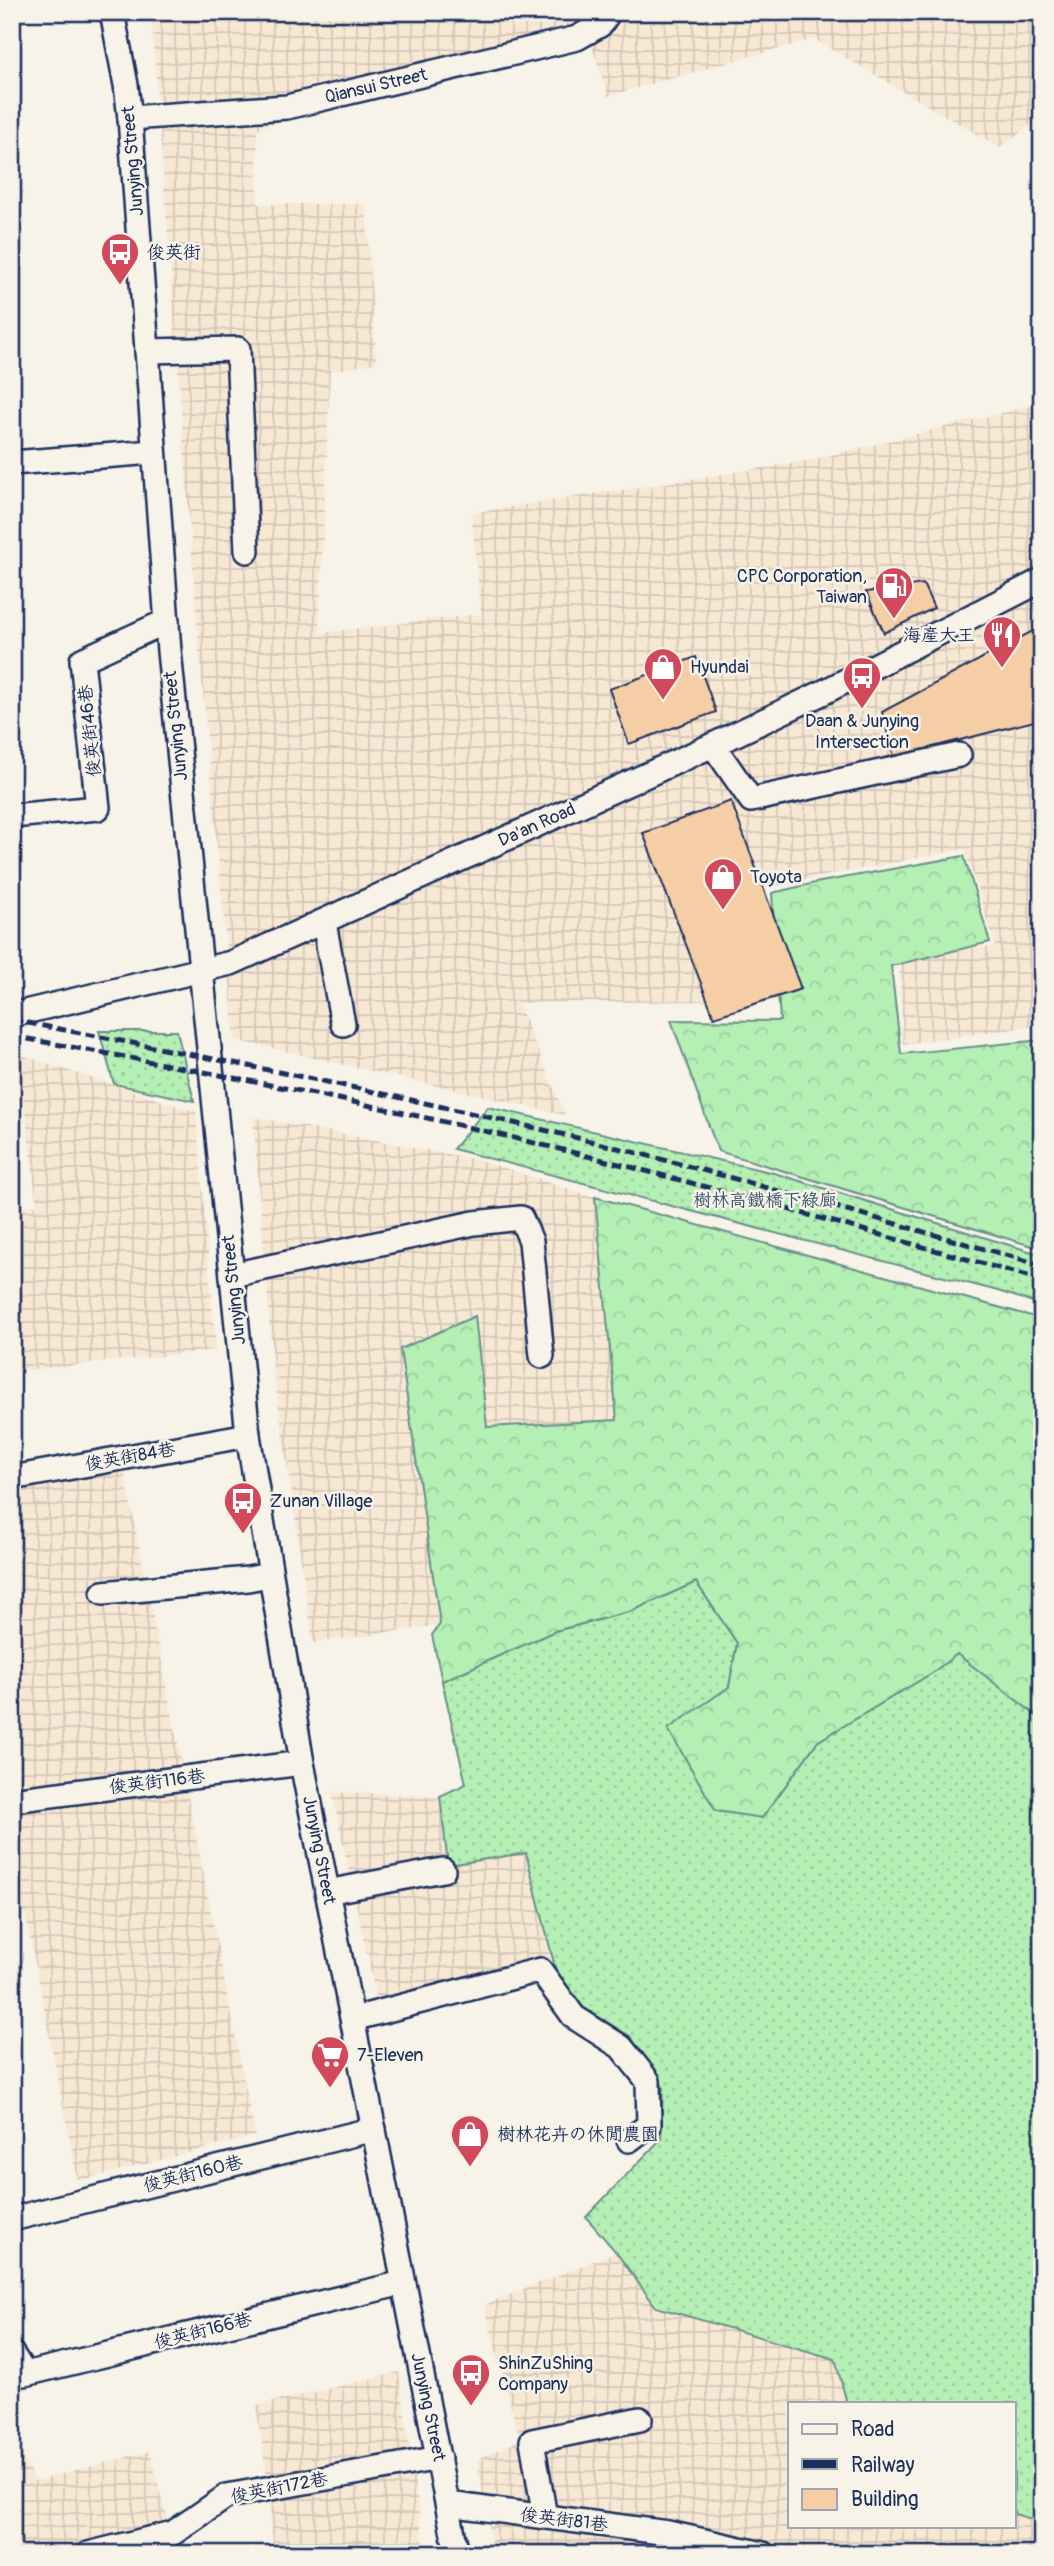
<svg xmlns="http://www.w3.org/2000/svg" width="1054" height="2566" font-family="Pangolin,'LXGW WenKai TC','Klee One',sans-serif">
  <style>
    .industrial { fill: url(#industrial-grid) }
    .grass { fill: url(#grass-dots); stroke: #688f89; stroke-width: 2 }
    .forest { fill: url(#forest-crowns); stroke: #688f89; stroke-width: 2 }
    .building { fill: #f6cea5; stroke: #1b2f5e; stroke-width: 2 }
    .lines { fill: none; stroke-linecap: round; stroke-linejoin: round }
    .minor-casing { stroke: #1b2f5e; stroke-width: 28 }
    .minor { stroke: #f7f3e8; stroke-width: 23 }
    .rail { stroke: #1b2f5e; stroke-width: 5; stroke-dasharray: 10 5; stroke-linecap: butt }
    .labels { text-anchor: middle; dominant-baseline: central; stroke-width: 5; stroke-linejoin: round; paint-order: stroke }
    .street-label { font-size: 18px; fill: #1b2f5e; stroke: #f7f3e8 }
    .poi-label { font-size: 18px; fill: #1b2f5e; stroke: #f7f3e8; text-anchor: start }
    .park-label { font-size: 18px; fill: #3a556f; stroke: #f7f3e8 }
  </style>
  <defs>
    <pattern id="industrial-grid" width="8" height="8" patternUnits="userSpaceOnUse" patternTransform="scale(1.75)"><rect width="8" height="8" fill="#f7e8d4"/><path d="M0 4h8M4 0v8" fill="none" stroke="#d3c7b8"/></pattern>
    <pattern id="grass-dots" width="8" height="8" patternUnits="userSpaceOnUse" patternTransform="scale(1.75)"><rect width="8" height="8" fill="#b4efb4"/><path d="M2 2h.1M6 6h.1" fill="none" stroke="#9acd9d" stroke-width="1.8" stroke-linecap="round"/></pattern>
    <pattern id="forest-crowns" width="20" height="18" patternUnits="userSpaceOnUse" patternTransform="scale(1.75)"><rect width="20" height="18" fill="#b4efb4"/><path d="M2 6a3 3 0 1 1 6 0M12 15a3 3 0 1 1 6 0" fill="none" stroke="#9acd9d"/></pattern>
  </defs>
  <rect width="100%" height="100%" fill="#f7f3e8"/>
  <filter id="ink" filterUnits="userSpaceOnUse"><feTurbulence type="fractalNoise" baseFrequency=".0143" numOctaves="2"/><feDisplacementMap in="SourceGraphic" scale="14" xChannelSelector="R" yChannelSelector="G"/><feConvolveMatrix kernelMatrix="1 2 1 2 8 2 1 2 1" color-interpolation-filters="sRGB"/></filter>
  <g filter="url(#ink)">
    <g class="industrial">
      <polygon points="147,12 1042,12 1042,116 1000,148 814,39 608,96 584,22 257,129 258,204 366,204 376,363 330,371 319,633 481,614 471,513 807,461 1042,403 1042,1025 903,1044 899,955 995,946 965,849 762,888 787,1000 518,1003 565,1115 235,1040 199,648 152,26"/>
      <polygon points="18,1054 196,1112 216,1350 12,1372 12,1208 37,1205"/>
      <polygon points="253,1117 480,1160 595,1197 618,1420 486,1428 400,1349 440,1625 313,1643 273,1367"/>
      <polygon points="123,1465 255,2136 78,2181 25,1912 12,1915 12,1485"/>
      <polygon points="332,1792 440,1796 448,1865 526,1853 556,1971 378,2006"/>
      <polygon points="616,2252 656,2307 835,2359 847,2403 790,2403 790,2526 1014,2526 1014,2514 1042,2522 1042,2554 493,2554 477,2459 520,2440 484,2305"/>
      <polygon points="399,2372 425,2554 274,2554 267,2476 256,2406"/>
      <polygon points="12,2436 35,2481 150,2451 170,2528 58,2554 12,2554"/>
    </g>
    <g class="grass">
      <polygon points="99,1031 177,1031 194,1101 114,1084"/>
      <polygon points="488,1107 774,1173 1042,1255 1042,1305 998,1291 453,1149"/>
      <polygon points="696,1582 737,1643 729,1687 669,1730 762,1818 817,1742 932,1673 957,1653 1042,1720 1042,2522 1014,2514 1014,2403 847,2403 835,2359 656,2307 616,2252 586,2217 661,2139 663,2087 631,2037 583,2007 556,1971 526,1853 448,1865 440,1796 466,1784 442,1681 555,1631 632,1611"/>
    </g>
    <g class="forest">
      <polygon points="964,856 990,942 891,966 901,1054 1042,1040 1042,1249 718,1151 671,1020 780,1021 772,893 815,883"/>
      <polygon points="12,1081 20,1164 12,1165"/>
      <polygon points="595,1197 1042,1319 1042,1720 957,1654 932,1673 817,1742 762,1818 716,1811 668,1729 729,1687 737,1643 696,1582 632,1611 555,1631 442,1681 432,1635 440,1624 400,1349 475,1316 487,1427 617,1420"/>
    </g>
    <g class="building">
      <polygon points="923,584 934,608 884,633 866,592"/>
      <polygon points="1042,626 1042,719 894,757 882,712"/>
      <polygon points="696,657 716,712 629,744 609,689"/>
      <polygon points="731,801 801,989 714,1017 643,833"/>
    </g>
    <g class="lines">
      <g class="minor-casing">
        <g id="minor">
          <polyline points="112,12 126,85 130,118 169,651 248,1435 302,1763 457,2554"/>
          <polyline points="130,118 287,107 577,38 600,25 609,12"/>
          <polyline points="147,351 238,349 247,551"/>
          <polyline points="12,463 154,452"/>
          <polyline points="713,745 751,800 959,755"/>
          <polyline points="12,816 98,808 82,660 167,621"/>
          <polyline points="324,923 343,1024"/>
          <polyline points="12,1015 231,963 713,745 826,691 1042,580"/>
          <polyline points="232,1275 474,1223 521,1218 531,1241 542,1356"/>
          <polyline points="12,1478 248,1435"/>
          <polyline points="103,1593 248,1579 269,1575"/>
          <polyline points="12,1800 302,1763"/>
          <polyline points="327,1892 443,1870"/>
          <polyline points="353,2019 540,1970 574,2017 621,2047 648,2081 649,2125 629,2140"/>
          <polyline points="12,2219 374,2129"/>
          <polyline points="12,2354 25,2374 403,2283"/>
          <polyline points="448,2504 668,2533 763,2554"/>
          <polyline points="545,2517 532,2441 640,2419"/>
          <polyline points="88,2554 173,2533 227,2496 439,2458"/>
        </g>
      </g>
      <use href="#minor" class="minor"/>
      <g class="rail">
        <polyline points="12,24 28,12"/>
        <path d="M12 1020C181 1052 350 1085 518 1124 694 1164 868 1217 1042 1265"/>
        <path d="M12 1036C181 1067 351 1099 518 1139 694 1181 868 1232 1042 1280"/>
      </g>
    </g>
  </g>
  <defs>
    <g id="bus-pin" transform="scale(2.0125)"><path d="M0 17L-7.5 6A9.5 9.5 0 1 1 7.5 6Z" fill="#d1495b" stroke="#f7f3e8"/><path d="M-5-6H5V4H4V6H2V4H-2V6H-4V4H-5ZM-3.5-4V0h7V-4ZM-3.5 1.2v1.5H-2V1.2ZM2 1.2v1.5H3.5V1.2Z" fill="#fff"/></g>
    <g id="fuel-pin" transform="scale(2.0125)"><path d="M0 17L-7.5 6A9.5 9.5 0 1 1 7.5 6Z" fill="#d1495b" stroke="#f7f3e8"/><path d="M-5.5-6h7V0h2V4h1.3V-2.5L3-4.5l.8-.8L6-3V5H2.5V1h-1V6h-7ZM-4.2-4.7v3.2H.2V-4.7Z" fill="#fff"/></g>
    <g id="restaurant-pin" transform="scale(2.0125)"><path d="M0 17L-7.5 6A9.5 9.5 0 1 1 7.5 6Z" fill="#d1495b" stroke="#f7f3e8"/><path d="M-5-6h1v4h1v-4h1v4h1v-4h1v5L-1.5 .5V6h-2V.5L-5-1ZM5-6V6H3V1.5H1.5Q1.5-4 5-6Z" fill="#fff"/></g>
    <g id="shop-pin" transform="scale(2.0125)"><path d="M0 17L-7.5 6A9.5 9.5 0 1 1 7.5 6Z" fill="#d1495b" stroke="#f7f3e8"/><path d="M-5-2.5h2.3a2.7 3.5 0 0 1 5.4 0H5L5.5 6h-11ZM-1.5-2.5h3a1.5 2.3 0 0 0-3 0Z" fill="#fff"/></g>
    <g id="supermarket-pin" transform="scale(2.0125)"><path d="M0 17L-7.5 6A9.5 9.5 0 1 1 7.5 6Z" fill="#d1495b" stroke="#f7f3e8"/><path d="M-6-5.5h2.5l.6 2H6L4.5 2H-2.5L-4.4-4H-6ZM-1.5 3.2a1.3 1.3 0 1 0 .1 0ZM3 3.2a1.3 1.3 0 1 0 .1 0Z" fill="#fff"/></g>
  </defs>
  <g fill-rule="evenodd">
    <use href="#bus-pin" x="120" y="252"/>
    <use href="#fuel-pin" x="894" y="586"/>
    <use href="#restaurant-pin" x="1002" y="635"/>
    <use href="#shop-pin" x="663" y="667"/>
    <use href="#bus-pin" x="862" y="676"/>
    <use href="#shop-pin" x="723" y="877"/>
    <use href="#bus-pin" x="243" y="1501"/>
    <use href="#supermarket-pin" x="330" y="2055"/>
    <use href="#shop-pin" x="470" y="2134"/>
    <use href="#bus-pin" x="471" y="2373"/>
  </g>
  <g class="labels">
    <g class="street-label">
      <text transform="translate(376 86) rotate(-13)">Qiansui Street</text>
      <text transform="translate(133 161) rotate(-95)">Junying Street</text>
      <text transform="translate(176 726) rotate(-96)">Junying Street</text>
      <text transform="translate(90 731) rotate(-96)">俊英街46巷</text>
      <text transform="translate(537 825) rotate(-24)">Da'an Road</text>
      <text transform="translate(234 1290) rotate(-96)">Junying Street</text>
      <text transform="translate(130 1457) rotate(-10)">俊英街84巷</text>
      <text transform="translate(157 1782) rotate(-7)">俊英街116巷</text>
      <text transform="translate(319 1850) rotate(79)">Junying Street</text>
      <text transform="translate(193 2174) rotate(-14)">俊英街160巷</text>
      <text transform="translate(203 2331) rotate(-14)">俊英街166巷</text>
      <text transform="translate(428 2407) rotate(78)">Junying Street</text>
      <text transform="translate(279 2488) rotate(-11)">俊英街172巷</text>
      <text transform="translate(564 2520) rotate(7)">俊英街81巷</text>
    </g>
    <g class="poi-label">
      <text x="147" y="252">俊英街</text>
      <text x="867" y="576" text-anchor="end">CPC Corporation,<tspan x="867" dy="21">Taiwan</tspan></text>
      <text x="975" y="635" text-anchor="end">海產大王</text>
      <text x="690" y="667">Hyundai</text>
      <text x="862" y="721" text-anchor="middle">Daan &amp; Junying<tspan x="862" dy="21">Intersection</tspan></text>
      <text x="750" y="877">Toyota</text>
      <text x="270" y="1501">Zunan Village</text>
      <text x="357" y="2055">7-Eleven</text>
      <text x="497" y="2134">樹林花卉の休閒農園</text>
      <text x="498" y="2363">ShinZuShing<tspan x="498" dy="21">Company</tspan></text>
    </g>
    <g class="park-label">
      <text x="765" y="1200">樹林高鐵橋下綠廊</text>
    </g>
  </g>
  <rect width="1054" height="2566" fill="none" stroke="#f7f3e8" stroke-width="42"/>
  <rect x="21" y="21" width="1012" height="2524" fill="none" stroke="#1b2f5e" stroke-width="2.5" filter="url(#ink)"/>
  <rect x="788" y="2402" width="228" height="126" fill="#f7f3e8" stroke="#9fa5b1" stroke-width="2"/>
  <rect x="802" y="2424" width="35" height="10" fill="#f7f3e8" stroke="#9fa5b1" stroke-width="2"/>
  <text x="851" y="2436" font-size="21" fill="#1b2f5e">Road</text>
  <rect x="802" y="2459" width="35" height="10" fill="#1b2f5e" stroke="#9fa5b1" stroke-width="2"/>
  <text x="851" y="2472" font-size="21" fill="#1b2f5e">Railway</text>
  <rect x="802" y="2489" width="35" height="21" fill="#f6cea5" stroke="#9fa5b1" stroke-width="2"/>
  <text x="851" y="2506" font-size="21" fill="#1b2f5e">Building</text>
</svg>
